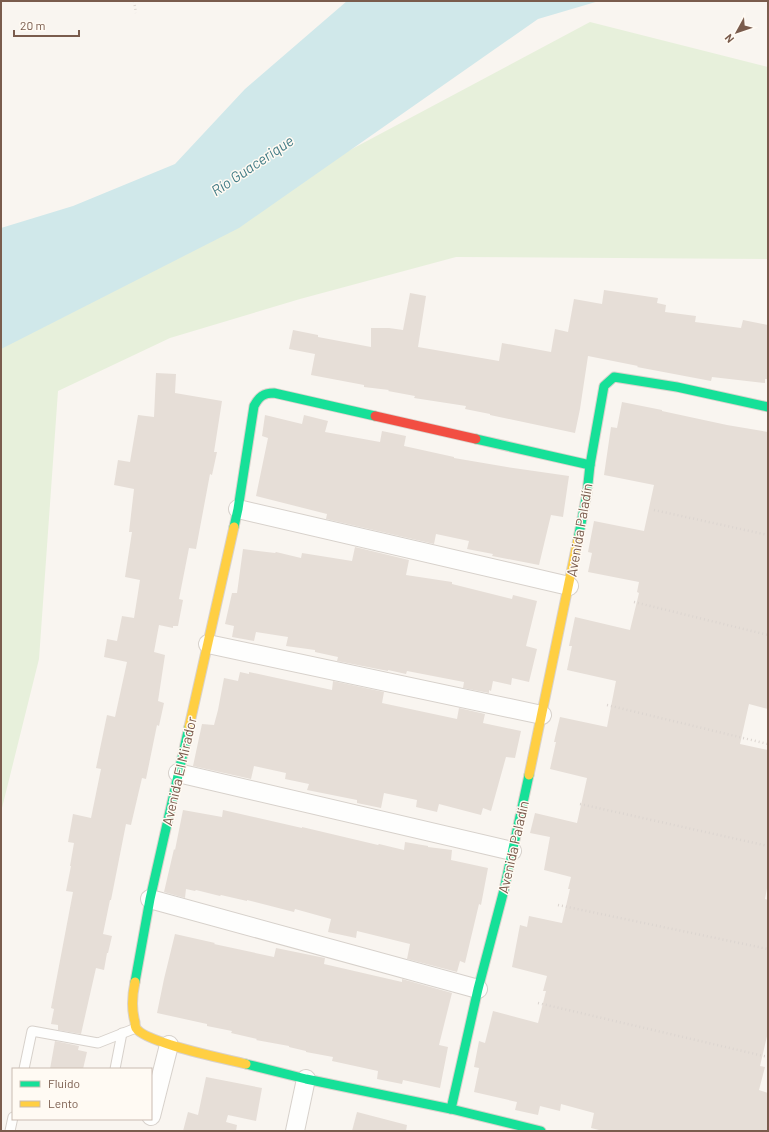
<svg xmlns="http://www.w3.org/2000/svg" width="769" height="1132" font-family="Barlow,sans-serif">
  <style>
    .green { fill: #e7f0db }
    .water { fill: #d0e8ea }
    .building { fill: #e6ded7 }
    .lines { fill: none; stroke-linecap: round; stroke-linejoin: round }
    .lane-casing { stroke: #d7d1cb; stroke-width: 11 }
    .street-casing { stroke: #d7d1cb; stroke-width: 20 }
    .fast-casing { stroke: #d9d2cb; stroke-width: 11 }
    .slow-casing { stroke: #d9d2cb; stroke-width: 11 }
    .jam-casing { stroke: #d9d2cb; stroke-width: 11 }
    .path { stroke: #dcd5d0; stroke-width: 2.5; stroke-dasharray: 1 3; stroke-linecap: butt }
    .lane { stroke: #fefefd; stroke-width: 9 }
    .street { stroke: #fefefd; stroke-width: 18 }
    .fast { stroke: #16e098; stroke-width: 9 }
    .slow { stroke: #ffcf43; stroke-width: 9 }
    .jam { stroke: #f24e42; stroke-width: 9 }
    .labels { text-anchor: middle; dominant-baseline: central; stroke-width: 3; stroke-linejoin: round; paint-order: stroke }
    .street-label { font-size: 14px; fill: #7a5c4d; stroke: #fffaf3 }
    .water-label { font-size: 15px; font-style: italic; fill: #437c86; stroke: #fffaf3 }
  </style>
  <rect width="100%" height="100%" fill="#f9f5f0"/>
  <polygon class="green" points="590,22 768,67 768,259 456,257 300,299 170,338 58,391 39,659 1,812 1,340 290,182"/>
  <polygon class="water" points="347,1 599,1 538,19 239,228 9,345 1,349 1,228 73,206 175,164 245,89"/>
  <g class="building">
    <polygon points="604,290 658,298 657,303 666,305 665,312 696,316 695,322 741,328 743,320 768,325 768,379 765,379 765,383 712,377 711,381 637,367 638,366 588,356 580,409 575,433 490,415 490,414 465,409 466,406 414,398 415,396 388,391 389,390 364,387 364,385 311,375 315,354 289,349 293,330 318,335 318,337 371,347 371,328 389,328 403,330 410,293 426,296 418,347 499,361 502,343 551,352 555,329 568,332 574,299 602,304"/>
    <polygon points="156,373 176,374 175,393 222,401 214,452 217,452 212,475 210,474 196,549 189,548 179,599 183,600 178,626 173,626 173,628 159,625 154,652 165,655 158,701 164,703 159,726 157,725 146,779 142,778 131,825 126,824 111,900 110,900 103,934 112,936 108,953 107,953 104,970 96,968 81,1034 58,1030 58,1025 51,1024 54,1009 51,1008 73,892 66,891 71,866 70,866 74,843 68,842 73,814 91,818 101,769 96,768 107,715 115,717 127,662 104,657 107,639 117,641 122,616 134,618 140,580 125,577 132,532 129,532 134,489 114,485 118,460 130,462 138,415 154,417"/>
    <polygon points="622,402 662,410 662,411 727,425 768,432 768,709 749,704 740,744 768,750 768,883 765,899 768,900 768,1032 760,1066 765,1067 759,1090 768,1093 768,1131 603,1131 591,1128 594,1113 561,1104 560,1111 540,1106 538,1115 515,1110 517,1102 474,1092 479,1068 474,1067 479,1041 485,1043 493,1011 538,1023 546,991 543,991 547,976 512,967 520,925 527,927 529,916 562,923 570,889 568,889 571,877 544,870 550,837 530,833 535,813 577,823 587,778 550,769 556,742 554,742 560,717 607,727 616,681 567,670 572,646 569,646 575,617 630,630 639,593 637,592 639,582 588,572 592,553 588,552 594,521 644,531 654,485 604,475 611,427 617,428"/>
    <polygon points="265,415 302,424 304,415 328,421 325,432 380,442 382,431 406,436 404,446 454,457 454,458 507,467 569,476 563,517 551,515 539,565 492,556 493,554 467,549 469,541 436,534 434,544 326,519 327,514 256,496 268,438 262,436"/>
    <polygon points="355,547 409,560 406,575 452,582 452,584 512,599 513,595 537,601 526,646 537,649 529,682 512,678 511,685 493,681 491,691 489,690 489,693 463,688 464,682 407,671 406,674 388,670 388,671 337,661 338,657 315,652 315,650 286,646 288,637 256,632 254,641 232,637 234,626 225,624 232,593 237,593 243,549 275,553 276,552 301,558 302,553 352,561"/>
    <polygon points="240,672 249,674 249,672 332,690 333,681 384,692 382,703 457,719 459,708 485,714 483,723 521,731 515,758 506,757 491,811 483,808 481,815 439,804 437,812 416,807 417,800 384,793 381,808 357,803 357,800 307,790 309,784 285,779 286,773 254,766 251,779 193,766 202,724 214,725 218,710 224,678 238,681"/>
    <polygon points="183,810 222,817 223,810 302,828 302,827 378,845 379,844 404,850 405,842 428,846 428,847 452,850 451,860 488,868 481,905 479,904 465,963 460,961 457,972 407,959 410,944 357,931 356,938 328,932 331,919 295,909 294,912 247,900 247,901 221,895 220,896 196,890 195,891 186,889 185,898 164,892 174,849 175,850"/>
    <polygon points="175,934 215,943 214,944 274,957 276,948 325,958 324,964 402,982 402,979 452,993 439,1045 448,1047 440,1088 403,1080 402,1084 377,1079 378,1071 332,1061 333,1057 306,1052 306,1051 289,1047 289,1046 256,1040 257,1039 231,1033 232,1031 207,1026 207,1024 157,1013 164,979"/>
    <polygon points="55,1041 79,1046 78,1050 87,1052 83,1069 50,1069"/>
    <polygon points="206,1077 262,1088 256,1121 228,1115 226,1122 237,1125 236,1131 183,1131 188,1112 198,1115"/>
    <polygon points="357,1112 407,1125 406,1131 352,1131"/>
  </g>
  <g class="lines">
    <g class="lane-casing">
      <g id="lane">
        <polyline points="24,1069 32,1031 98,1043 136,1028"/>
        <polyline points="115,1069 122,1033"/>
        <polyline points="10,1131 13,1117"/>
      </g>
    </g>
    <g class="street-casing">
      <g id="street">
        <polyline points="238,509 569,586"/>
        <polyline points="208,644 542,715"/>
        <polyline points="178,773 512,851"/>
        <polyline points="150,899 478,989"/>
        <polyline points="151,1116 169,1045"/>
        <polyline points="295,1131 306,1079"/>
      </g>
    </g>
    <g class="fast-casing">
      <g id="fast">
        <polyline points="476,439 590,465"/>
        <path d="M234 527 238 509 254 406C259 397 263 393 274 393L375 416"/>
        <polyline points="578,539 587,493 590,465 604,386 614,377 677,387 768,407"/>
        <polyline points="135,982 150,899 189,727"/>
        <polyline points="246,1064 306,1079 451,1109 541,1131"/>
        <polyline points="451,1109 478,989 504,890 529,775"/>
      </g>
    </g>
    <g class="slow-casing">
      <g id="slow">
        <polyline points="189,727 234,527"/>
        <polyline points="529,775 578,539"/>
        <path d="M135 982C132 996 131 1008 135 1022 135 1024 135 1026 136 1028 145 1043 227 1059 246 1064"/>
      </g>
    </g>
    <g class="jam-casing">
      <polyline id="jam" points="375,416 476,439"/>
    </g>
    <g class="path">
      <polyline points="134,1 136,13"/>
      <polyline points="654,510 768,535"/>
      <polyline points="634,602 768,635"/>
      <polyline points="607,705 768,744"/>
      <polyline points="580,804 768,846"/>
      <polyline points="558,905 768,949"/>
      <polyline points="538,1003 768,1057"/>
    </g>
    <use href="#lane" class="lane"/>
    <use href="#street" class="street"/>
    <use href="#fast" class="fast"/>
    <use href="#slow" class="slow"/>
    <use href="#jam" class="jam"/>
  </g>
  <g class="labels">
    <g class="street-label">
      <text transform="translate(579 530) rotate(-80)">Avenida Paladín</text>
      <text transform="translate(179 771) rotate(-77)">Avenida El Mirador</text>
      <text transform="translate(513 847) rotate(-77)">Avenida Paladín</text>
    </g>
    <g class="water-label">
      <text transform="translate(252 165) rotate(-34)">Río Guacerique</text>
    </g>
  </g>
  <rect width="769" height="1132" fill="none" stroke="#7a5c4d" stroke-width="4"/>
  <rect x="12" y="1068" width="140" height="52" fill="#fffaf3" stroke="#cabbb1"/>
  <rect x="20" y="1081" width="20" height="6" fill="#16e098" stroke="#cabbb1"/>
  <text x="48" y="1088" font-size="12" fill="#7a5c4d">Fluido</text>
  <rect x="20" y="1101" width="20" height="6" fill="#ffcf43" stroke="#cabbb1"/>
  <text x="48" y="1108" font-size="12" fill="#7a5c4d">Lento</text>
  <g transform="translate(737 32) rotate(230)" stroke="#fffaf3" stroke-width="3" paint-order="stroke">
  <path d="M0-3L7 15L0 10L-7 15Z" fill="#7a5c4d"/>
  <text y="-6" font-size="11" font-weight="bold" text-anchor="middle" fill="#7a5c4d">N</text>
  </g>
  <path d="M14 30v6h65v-6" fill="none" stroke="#7a5c4d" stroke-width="2"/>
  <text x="20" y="30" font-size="12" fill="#7a5c4d" stroke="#fffaf3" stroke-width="3" paint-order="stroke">20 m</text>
</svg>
